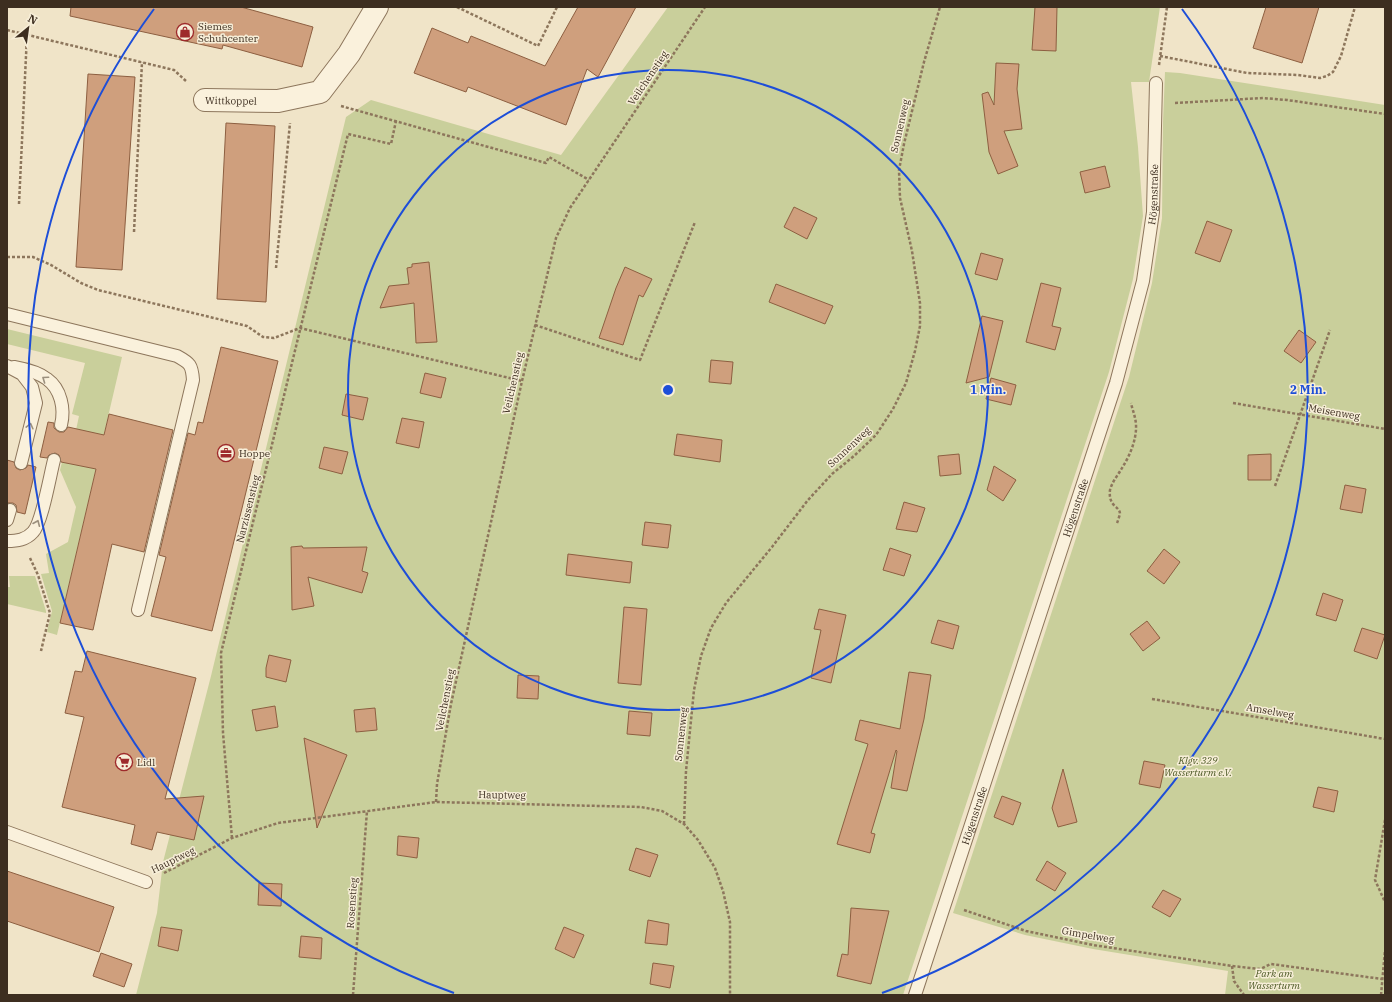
<svg xmlns="http://www.w3.org/2000/svg" width="1392" height="1002" font-family="'IBM Plex Serif',serif">
  <style>
    .green { fill: #c9cf9b }
    .building { fill: #cf9f7d; stroke: #8d5f41 }
    .lines { fill: none; stroke-linecap: round; stroke-linejoin: round }
    .service-casing { stroke: #8d765c; stroke-width: 14 }
    .minor-casing { stroke: #8d765c; stroke-width: 24 }
    .path { stroke: #8d765c; stroke-width: 2.5; stroke-dasharray: 3 2; stroke-linecap: butt }
    .service { stroke: #faf1dc; stroke-width: 12 }
    .minor { stroke: #faf1dc; stroke-width: 22 }
    .oneway { stroke: #9c907e }
    .ring { fill: none; stroke: #1d4ed8; stroke-width: 2 }
    .labels { text-anchor: middle; dominant-baseline: central; stroke-width: 3; stroke-linejoin: round; paint-order: stroke }
    .poi-label { font-size: 10px; fill: #3d2e20; stroke: #f7eed8; text-anchor: start }
    .street-label { font-size: 10px; fill: #3d2e20; stroke: #f7eed8 }
    .park-label { font-size: 10px; font-style: italic; fill: #4d5a26; stroke: #f7eed8 }
    .centre { fill: #1d4ed8; stroke: #f7eed8; stroke-width: 2 }
    .ring-label { font-size: 12px; text-anchor: middle; font-weight: bold; fill: #1d4ed8; stroke: #f7eed8; stroke-width: 3; stroke-linejoin: round; paint-order: stroke }
  </style>
  <rect width="100%" height="100%" fill="#f0e4c8"/>
  <g class="green">
    <polygon points="668,7 1160,7 1149,82 1131,82 1138,147 1143,216 1133,279 1109,372 903,995 136,995 157,913 163,862 211,676 346,117 371,100 561,155"/>
    <polygon points="1165,72 1180,73 1385,105 1385,995 1225,995 1228,971 1093,949 1025,935 953,913 1121,401 1129,377 1152,283 1162,218 1163,122"/>
    <polygon points="7,329 122,357 57,635 47,632 52,611 41,574 49,573 46,554 68,542 76,507 60,470 62,462 69,463 79,416 72,414 85,363 7,344"/>
    <polygon points="9,576 35,576 46,611 46,613 7,604 7,587 10,587"/>
  </g>
  <g class="building">
    <polygon points="71,7 241,7 313,27 302,67 223,45 222,49 70,16"/>
    <polygon points="578,7 636,7 598,77 587,69 566,125 468,87 466,92 414,73 432,28 468,43 471,36 545,66"/>
    <polygon points="1035,7 1057,7 1056,51 1032,50"/>
    <polygon points="1266,7 1319,7 1302,63 1253,48"/>
    <polygon points="996,63 1019,64 1017,89 1022,129 1004,131 1018,166 998,174 989,152 982,94 988,92 994,105"/>
    <polygon points="88,74 135,77 122,270 76,267"/>
    <polygon points="226,123 275,126 266,302 217,299"/>
    <polygon points="1105,166 1110,187 1085,193 1080,172"/>
    <polygon points="794,207 817,218 807,239 784,227"/>
    <polygon points="1207,221 1232,230 1220,262 1195,253"/>
    <polygon points="981,253 1003,259 997,280 975,274"/>
    <polygon points="429,262 437,342 416,343 414,303 380,308 389,286 409,284 407,268 412,267 412,264"/>
    <polygon points="625,267 652,279 643,297 639,295 623,345 599,338 616,288"/>
    <polygon points="1041,283 1061,288 1052,326 1061,328 1055,350 1026,342"/>
    <polygon points="776,284 833,306 825,324 769,302"/>
    <polygon points="982,316 1003,321 989,377 966,383"/>
    <polygon points="1299,330 1316,342 1301,363 1284,351"/>
    <polygon points="221,347 278,361 212,631 151,616 166,557 159,555 188,433 195,435 198,422 203,423"/>
    <polygon points="711,360 733,362 731,384 709,382"/>
    <polygon points="425,373 446,378 441,398 420,393"/>
    <polygon points="991,378 1016,385 1011,405 986,399"/>
    <polygon points="346,394 368,398 363,420 342,415"/>
    <polygon points="109,414 173,430 144,552 112,544 93,630 60,623 96,469 61,462 59,455 55,453 49,455 47,458 40,457 48,422 54,423 54,428 59,432 64,432 68,427 104,435"/>
    <polygon points="402,418 424,422 419,448 396,443"/>
    <polygon points="677,434 722,440 720,462 674,455"/>
    <polygon points="324,447 348,452 342,474 319,468"/>
    <polygon points="959,454 961,474 940,476 938,456"/>
    <polygon points="1271,454 1271,480 1248,480 1248,455"/>
    <polygon points="7,460 14,462 16,468 20,470 26,468 28,465 36,467 25,514 17,512 16,505 13,503 7,503"/>
    <polygon points="994,466 1016,480 1003,501 987,490"/>
    <polygon points="1345,485 1366,489 1362,513 1340,509"/>
    <polygon points="904,502 925,508 917,532 896,529"/>
    <polygon points="645,522 671,525 668,548 642,545"/>
    <polygon points="302,546 303,548 367,547 362,571 368,573 362,593 308,577 314,606 292,610 291,547"/>
    <polygon points="890,548 911,555 904,576 883,570"/>
    <polygon points="1164,549 1180,562 1164,584 1147,571"/>
    <polygon points="568,554 632,562 630,583 566,575"/>
    <polygon points="1323,593 1343,600 1336,621 1316,615"/>
    <polygon points="624,607 647,609 641,685 618,683"/>
    <polygon points="819,609 846,615 831,683 811,678 821,630 814,629"/>
    <polygon points="938,620 959,626 953,649 931,643"/>
    <polygon points="1147,621 1160,638 1143,651 1130,634"/>
    <polygon points="1362,628 1385,635 1377,659 1354,651"/>
    <polygon points="87,651 196,678 165,799 204,796 194,840 157,832 152,850 131,844 135,825 62,807 84,717 65,713 75,671 82,672"/>
    <polygon points="269,655 291,660 286,682 266,677 266,668"/>
    <polygon points="909,672 931,675 924,719 907,791 891,788 897,751 896,750 871,833 875,834 870,853 837,844 868,744 855,740 860,720 900,729"/>
    <polygon points="518,675 539,676 538,699 517,698"/>
    <polygon points="275,706 278,727 256,731 252,710"/>
    <polygon points="375,708 377,730 356,732 354,710"/>
    <polygon points="629,711 652,713 650,736 627,734"/>
    <polygon points="304,738 347,755 317,828"/>
    <polygon points="1144,761 1165,765 1160,788 1139,784"/>
    <polygon points="1063,769 1077,822 1058,827 1052,808"/>
    <polygon points="1318,787 1338,791 1334,812 1313,807"/>
    <polygon points="1002,796 1021,803 1013,825 994,817"/>
    <polygon points="398,836 419,838 417,858 397,855"/>
    <polygon points="636,848 658,855 650,877 629,870"/>
    <polygon points="1047,861 1066,873 1055,891 1036,880"/>
    <polygon points="7,871 114,907 99,952 7,921"/>
    <polygon points="259,883 282,884 281,906 258,905"/>
    <polygon points="1163,890 1181,899 1170,917 1152,907"/>
    <polygon points="851,908 889,911 871,984 837,976 842,954 848,955"/>
    <polygon points="648,920 669,924 667,945 645,943"/>
    <polygon points="161,927 182,930 178,951 158,946"/>
    <polygon points="564,927 584,935 574,958 555,949"/>
    <polygon points="301,936 322,938 321,959 299,957"/>
    <polygon points="101,953 132,964 124,987 93,976"/>
    <polygon points="653,963 674,966 670,988 650,984"/>
  </g>
  <g class="lines">
    <g class="service-casing">
      <g id="service">
        <path d="M7 314 177 356C190 363 192 365 193 380L138 610"/>
        <polyline points="7,366 22,374 32,387 36,403 21,463"/>
        <path d="M14 367C25 369 38 372 47 379 61 389 65 409 61 425"/>
        <polyline points="7,520 10,510"/>
        <path d="M7 541C17 541 26 540 33 532 42 523 50 475 54 460"/>
        <polyline points="7,832 146,882"/>
        <path id="s1" d="M915 995 1116 383 1143 281 1153 212 1156 83"/>
      </g>
    </g>
    <g class="minor-casing">
      <g id="minor">
        <path id="s2" d="M205 100 278 101 320 92 349 54 377 7"/>
      </g>
    </g>
    <g class="path">
      <polyline points="457,7 538,46 557,7"/>
      <polyline points="7,30 174,70 187,82"/>
      <polyline points="1160,56 1247,73 1298,75 1320,78 1327,76 1333,72 1341,56 1355,7"/>
      <polyline points="1159,65 1167,7"/>
      <polyline points="1175,103 1263,98 1287,100 1385,114"/>
      <polyline points="341,106 546,163 549,157 589,180"/>
      <polyline points="19,204 27,35"/>
      <polyline points="134,232 142,62"/>
      <polyline points="7,257 33,257 51,265 81,283 98,290 247,326 263,337 274,338 300,328 522,381"/>
      <polyline points="276,268 290,123"/>
      <polyline points="535,325 640,360 695,222"/>
      <polyline points="1233,403 1385,429"/>
      <polyline points="1275,486 1330,330"/>
      <path d="M1117 523C1118 521 1119 517 1120 514 1120 506 1108 507 1110 490 1112 482 1118 475 1122 468 1131 454 1139 434 1135 418 1134 413 1132 408 1131 403"/>
      <polyline points="30,558 38,575 50,613 41,651"/>
      <polyline points="1152,699 1385,739"/>
      <polyline points="436,802 437,784 451,704 522,381 556,238 570,208 705,7"/>
      <polyline points="1385,820 1375,880 1385,902"/>
      <polyline points="684,824 686,771 694,690 701,656 711,628 726,603 772,547 808,500 832,474 854,456 876,435 893,409 906,383 915,351 920,326 920,303 912,251 900,198 899,170 904,144 924,62 940,7"/>
      <polyline points="232,838 223,733 221,653 348,134 391,144 396,121"/>
      <polyline points="164,873 232,838 278,823 436,802 641,807 662,811 684,824 698,840 715,868 723,891 730,922 730,995"/>
      <polyline points="964,910 1026,931 1093,945 1232,966 1260,969 1271,964 1382,979"/>
      <polyline points="1232,966 1234,981 1244,995"/>
      <polyline points="353,995 367,811"/>
      <polyline points="1381,995 1385,950"/>
    </g>
    <use href="#service" class="service"/>
    <use href="#minor" class="minor"/>
  </g>
  <defs><path id="oneway-chevron" d="M-2-3.5L2.5 0L-2 3.5" fill="none" stroke-width="1.6" stroke-linecap="round" stroke-linejoin="round"/></defs>
  <g class="oneway">
    <use href="#oneway-chevron" transform="translate(45 379) rotate(-145)"/>
    <use href="#oneway-chevron" transform="translate(30 426) rotate(-76)"/>
    <use href="#oneway-chevron" transform="translate(37 523) rotate(-67)"/>
  </g>
  <g class="ring">
    <circle cx="668" cy="390" r="320"/>
    <path d="M454 993A640 640 0 0 1 154 9M1182 9A640 640 0 0 1 882 993"/>
  </g>
  <defs>
    <g id="shop-ring" transform="scale(0.9)"><circle r="9.5" fill="#f7eed8" stroke="#9e2a2b" stroke-width="1.5"/><path d="M-5-2.5h2.3a2.7 3.5 0 0 1 5.4 0H5L5.5 6h-11ZM-1.5-2.5h3a1.5 2.3 0 0 0-3 0Z" fill="#9e2a2b"/></g>
    <g id="office-ring" transform="scale(0.9)"><circle r="9.5" fill="#f7eed8" stroke="#9e2a2b" stroke-width="1.5"/><path d="M-6-3h4V-5.5h4V-3h4V5H-6ZM-1-4.5V-3h2v-1.5ZM-6 0V1H6V0Z" fill="#9e2a2b"/></g>
    <g id="supermarket-ring" transform="scale(0.9)"><circle r="9.5" fill="#f7eed8" stroke="#9e2a2b" stroke-width="1.5"/><path d="M-6-5.5h2.5l.6 2H6L4.5 2H-2.5L-4.4-4H-6ZM-1.5 3.2a1.3 1.3 0 1 0 .1 0ZM3 3.2a1.3 1.3 0 1 0 .1 0Z" fill="#9e2a2b"/></g>
  </defs>
  <g fill-rule="evenodd">
    <use href="#shop-ring" x="185" y="32"/>
    <use href="#office-ring" x="226" y="453"/>
    <use href="#supermarket-ring" x="124" y="762"/>
  </g>
  <g class="labels">
    <g class="poi-label">
      <text x="198" y="26">Siemes<tspan x="198" dy="12">Schuhcenter</tspan></text>
      <text x="239" y="453">Hoppe</text>
      <text x="137" y="762">Lidl</text>
    </g>
    <g class="street-label">
      <text transform="translate(648 78) rotate(-56)">Veilchenstieg</text>
      <text stroke="none"><textPath href="#s2" startOffset="26">Wittkoppel</textPath></text>
      <text transform="translate(900 126) rotate(-77)">Sonnenweg</text>
      <text stroke="none"><textPath href="#s1" startOffset="837">Högenstraße</textPath></text>
      <text transform="translate(513 383) rotate(-77)">Veilchenstieg</text>
      <text transform="translate(1334 412) rotate(10)">Meisenweg</text>
      <text transform="translate(849 447) rotate(-43)">Sonnenweg</text>
      <text stroke="none"><textPath href="#s1" startOffset="513">Högenstraße</textPath></text>
      <text transform="translate(248 509) rotate(-76)">Narzissenstieg</text>
      <text transform="translate(445 700) rotate(-79)">Veilchenstieg</text>
      <text transform="translate(1270 711) rotate(10)">Amselweg</text>
      <text transform="translate(681 734) rotate(-84)">Sonnenweg</text>
      <text transform="translate(502 795) rotate(1)">Hauptweg</text>
      <text stroke="none"><textPath href="#s1" startOffset="189">Högenstraße</textPath></text>
      <text transform="translate(173 860) rotate(-26)">Hauptweg</text>
      <text transform="translate(352 903) rotate(-86)">Rosenstieg</text>
      <text transform="translate(1088 935) rotate(10)">Gimpelweg</text>
    </g>
    <g class="park-label">
      <text x="1198" y="760">Klgv. 329<tspan x="1198" dy="12">Wasserturm e.V.</tspan></text>
      <text x="1274" y="973">Park am<tspan x="1274" dy="12">Wasserturm</tspan></text>
    </g>
  </g>
  <circle cx="668" cy="390" r="6" class="centre"/>
  <g class="ring-label">
    <text x="988" y="394">1 Min.</text>
    <text x="1308" y="394">2 Min.</text>
  </g>
  <rect width="1392" height="1002" fill="none" stroke="#3d2e20" stroke-width="16"/>
  <g transform="translate(28 28) rotate(29)" stroke="#f7eed8" stroke-width="3" paint-order="stroke">
  <path d="M0-3L7 15L0 10L-7 15Z" fill="#3d2e20"/>
  <text y="-6" font-size="11" font-weight="bold" text-anchor="middle" fill="#3d2e20">N</text>
  </g>
</svg>
